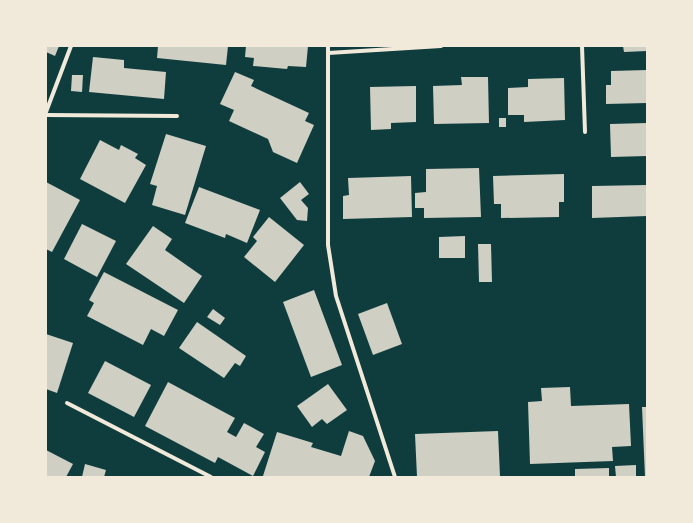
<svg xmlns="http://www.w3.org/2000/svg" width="693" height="523" font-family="'PT Sans',sans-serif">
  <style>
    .building { fill: #cfcfc3 }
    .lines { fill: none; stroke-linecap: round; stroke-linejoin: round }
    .minor { stroke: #f1e9da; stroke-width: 4 }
  </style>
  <rect width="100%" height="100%" fill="#0f3d3e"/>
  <g class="building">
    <polygon points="46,46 59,46 55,56 46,52"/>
    <polygon points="158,46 228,46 226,65 157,58"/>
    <polygon points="246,46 308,46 306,67 288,66 287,69 253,66 254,58 245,57"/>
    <polygon points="623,46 647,46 647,51 624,52"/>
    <polygon points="93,57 124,60 124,68 166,72 164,99 89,92"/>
    <polygon points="647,70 647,103 606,104 606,85 611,85 611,71"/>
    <polygon points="235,72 254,80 251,86 309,113 305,121 314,125 297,163 273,152 268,139 229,121 234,110 220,104"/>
    <polygon points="72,75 83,75 82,92 71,91"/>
    <polygon points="461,77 488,77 489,123 434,124 433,86 462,85"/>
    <polygon points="564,78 565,120 524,122 524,115 508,115 508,88 528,87 528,79"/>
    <polygon points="416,86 416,122 391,123 391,129 371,130 370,87"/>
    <rect x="499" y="118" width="7" height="9"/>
    <polygon points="647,123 647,156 611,157 610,124"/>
    <polygon points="166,134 206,146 185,215 152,205 157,186 150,184"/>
    <polygon points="100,140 119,150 121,145 138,154 135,158 146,165 125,203 80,179"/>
    <polygon points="479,168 481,217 424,218 424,208 415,208 415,193 426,192 426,169"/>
    <polygon points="564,174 564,202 559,202 559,217 501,218 501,204 494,204 493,176"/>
    <polygon points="411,176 412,217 343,219 343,196 349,195 348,178"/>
    <polygon points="46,182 80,200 52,252 46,249"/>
    <polygon points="300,182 309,194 301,200 308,208 307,221 297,220 280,198"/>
    <polygon points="647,185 647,216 592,218 592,186"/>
    <polygon points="199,187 260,210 247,243 226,234 225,238 185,223"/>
    <polygon points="269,217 304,245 275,282 244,257 257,241 253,237"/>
    <polygon points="82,224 116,241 97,277 64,259"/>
    <polygon points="153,226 172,239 165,250 202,276 184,303 126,264"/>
    <polygon points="465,236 465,258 439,258 439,237"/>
    <polygon points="478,244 491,244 492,282 479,282"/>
    <polygon points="104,272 178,310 164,336 151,329 143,345 87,316 94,303 89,300"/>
    <polygon points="314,290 342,365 311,377 283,302"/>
    <polygon points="387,303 402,344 373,355 358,314"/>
    <polygon points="213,309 225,318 220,325 207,317"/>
    <polygon points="197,322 246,356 240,366 235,363 224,378 179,348"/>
    <polygon points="46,334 73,343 57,393 46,389"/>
    <polygon points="105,361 151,385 134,417 88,393"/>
    <polygon points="168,382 235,418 227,432 236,437 244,423 264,434 256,447 265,452 253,476 218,457 215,463 145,426"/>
    <polygon points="328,384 347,410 327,424 322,419 312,427 297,406"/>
    <polygon points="570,387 571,406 629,404 631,446 612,447 613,461 530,464 528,402 542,401 541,388"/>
    <polygon points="642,407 647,407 647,477 645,477"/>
    <polygon points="349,431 363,436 375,461 369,477 266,477 263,476 277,432 313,443 311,447 341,456"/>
    <polygon points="498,431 500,477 417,477 415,434"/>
    <polygon points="46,450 73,464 66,477 46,477"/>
    <polygon points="85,464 106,470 104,477 82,477"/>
    <polygon points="636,465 636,477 616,477 615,466"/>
    <polygon points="609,468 609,477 575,477 575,469"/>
  </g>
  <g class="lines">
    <g class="minor">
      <polyline points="328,46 328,245 336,296 395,477"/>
      <polyline points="582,46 585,132"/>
      <polyline points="328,53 441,46"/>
      <polyline points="46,112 71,46"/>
      <polyline points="46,115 177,116"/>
      <polyline points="67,403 211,477"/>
    </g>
  </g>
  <rect width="693" height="523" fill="none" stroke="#f1e9da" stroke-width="94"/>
</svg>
